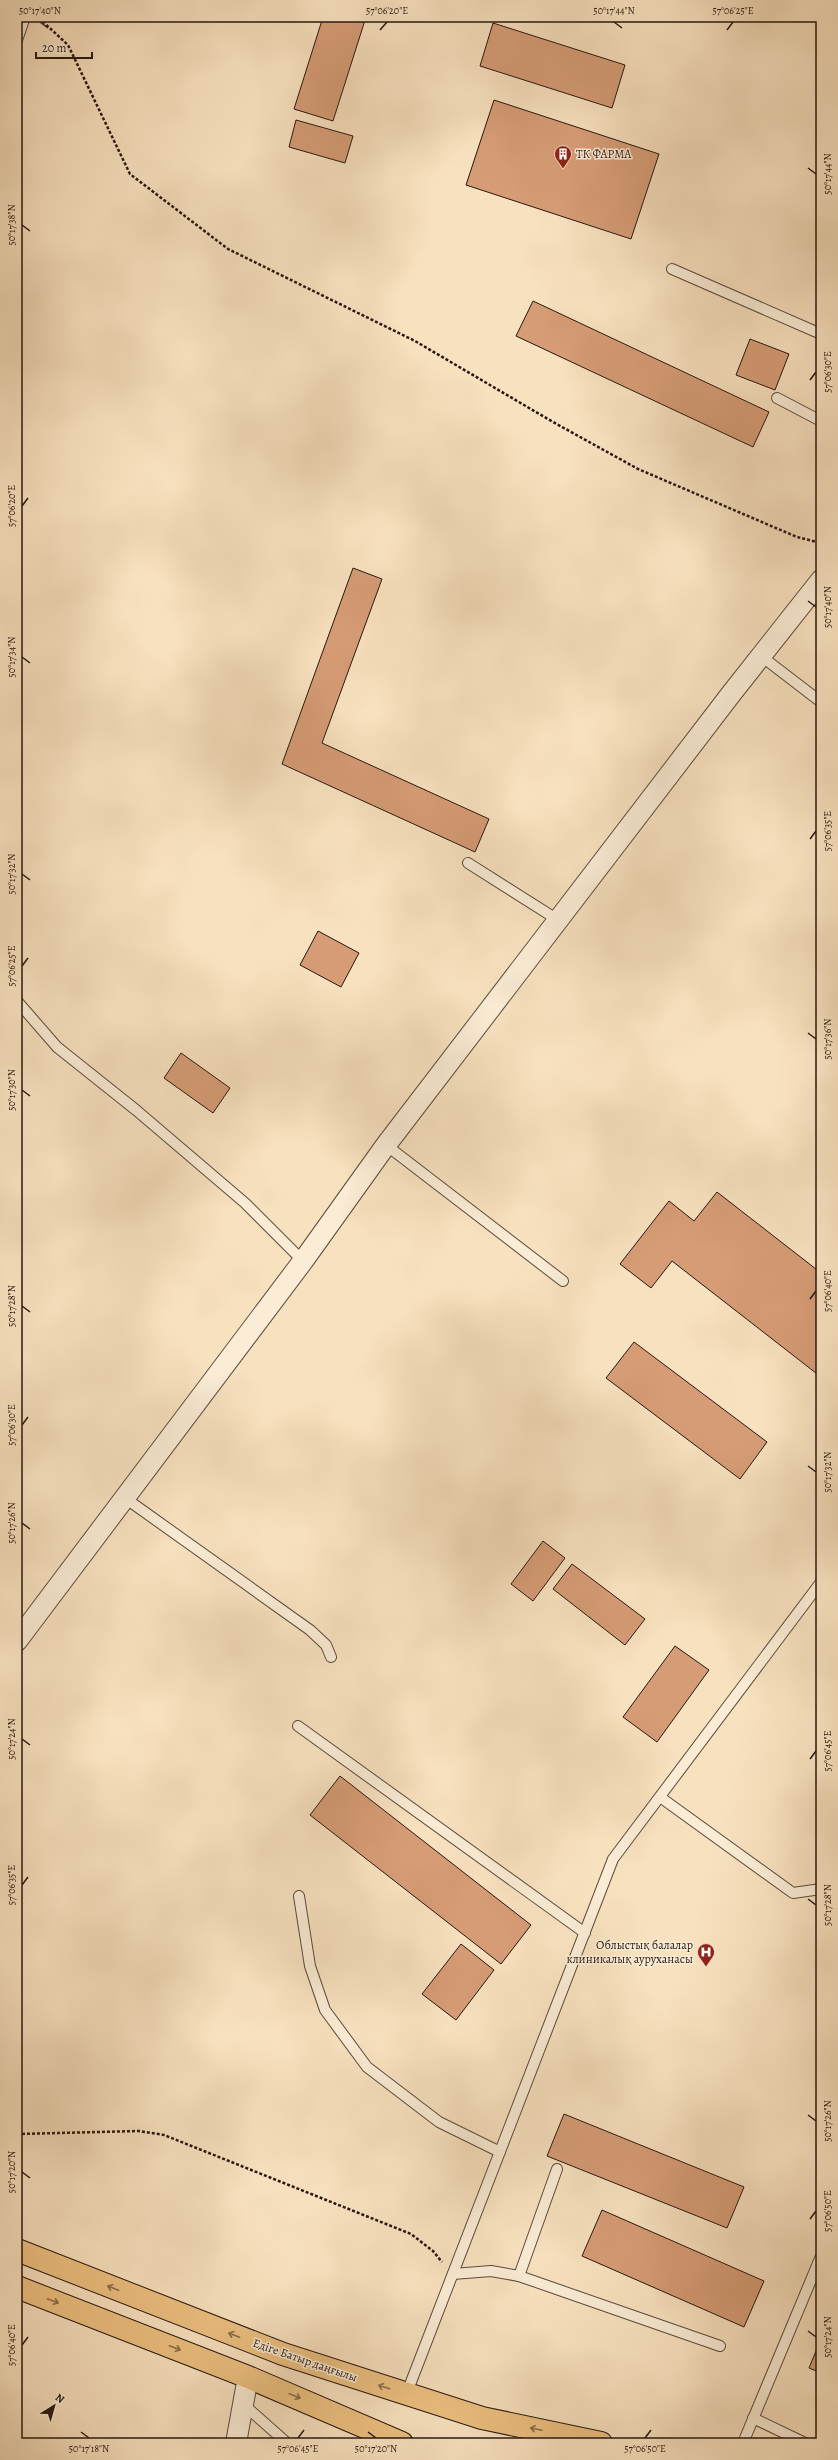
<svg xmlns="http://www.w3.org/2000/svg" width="838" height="2460" font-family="Alegreya,serif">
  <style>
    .building { fill: #d69c76; stroke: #271711 }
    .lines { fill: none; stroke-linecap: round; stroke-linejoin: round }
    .service-casing { stroke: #5b4a3c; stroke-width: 12 }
    .minor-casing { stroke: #5b4a3c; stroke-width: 22 }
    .primary-casing { stroke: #271711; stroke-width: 24 }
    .path { stroke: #271711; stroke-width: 2.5; stroke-dasharray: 3 2; stroke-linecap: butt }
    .service { stroke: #faecd5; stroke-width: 10 }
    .minor { stroke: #faecd5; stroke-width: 20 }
    .primary { stroke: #ecc080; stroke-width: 22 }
    .oneway { stroke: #8a6c48 }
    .ticks { fill: none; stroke: #271711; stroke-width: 1.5 }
    .labels { text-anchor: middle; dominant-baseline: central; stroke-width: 3; stroke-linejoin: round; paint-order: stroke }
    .poi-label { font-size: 12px; fill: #271711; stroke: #faecd5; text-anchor: start }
    .street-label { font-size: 12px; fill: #271711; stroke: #faecd5 }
    .neatline { fill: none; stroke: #271711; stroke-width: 1.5 }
    .ticks-label { font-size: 10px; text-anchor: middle; fill: #271711 }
  </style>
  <rect width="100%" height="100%" fill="#f8e1bf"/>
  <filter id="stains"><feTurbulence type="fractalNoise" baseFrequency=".005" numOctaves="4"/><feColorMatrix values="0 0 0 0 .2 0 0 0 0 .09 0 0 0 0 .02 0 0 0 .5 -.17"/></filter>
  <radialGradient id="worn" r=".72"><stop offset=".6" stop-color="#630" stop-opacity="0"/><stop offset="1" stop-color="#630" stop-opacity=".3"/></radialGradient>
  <g class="building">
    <polygon points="323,17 366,17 333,121 294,109"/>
    <polygon points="493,23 625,65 612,108 480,66"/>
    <polygon points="494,100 659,154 631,239 466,185"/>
    <polygon points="296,120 353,136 345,163 289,147"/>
    <polygon points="533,301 769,412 753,447 516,336"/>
    <polygon points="750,339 789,354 775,390 736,375"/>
    <polygon points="353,568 382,579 322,743 489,819 475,852 282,764"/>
    <polygon points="318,931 359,953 341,987 300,965"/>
    <polygon points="181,1053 230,1088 213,1113 164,1078"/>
    <polygon points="717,1192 821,1273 821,1377 672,1261 651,1288 620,1264 669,1201 694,1221"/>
    <polygon points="634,1342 767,1442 740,1479 606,1378"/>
    <polygon points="543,1541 565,1558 533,1601 511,1584"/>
    <polygon points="572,1564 645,1619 625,1645 553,1589"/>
    <polygon points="675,1646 709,1670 657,1742 623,1717"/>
    <polygon points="340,1776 531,1925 501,1964 310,1815"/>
    <polygon points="461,1944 494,1970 456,2020 422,1994"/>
    <polygon points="564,2114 744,2187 727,2228 547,2156"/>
    <polygon points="602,2210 764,2281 744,2327 582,2256"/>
    <polygon points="821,2339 821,2373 809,2368"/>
  </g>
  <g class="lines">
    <g class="service-casing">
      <g id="service">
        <polyline points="17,40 25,17"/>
        <polyline points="672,269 821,334"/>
        <polyline points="777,398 821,421"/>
        <polyline points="761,656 821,702"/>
        <polyline points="468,863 558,920"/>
        <polyline points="17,1001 57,1047 136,1110 245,1203 303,1261"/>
        <polyline points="386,1145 563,1281"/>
        <polyline points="125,1498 310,1630 326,1645 331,1657"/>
        <polyline points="298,1726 585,1933"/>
        <polyline points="660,1797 793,1893 821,1889"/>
        <polyline points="299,1896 310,1966 325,2010 367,2067 439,2122 500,2152"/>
        <polyline points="453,2274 491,2271 519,2276 720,2346"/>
        <polyline points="519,2276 557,2169"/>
        <polyline points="406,2395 613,1859 821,1582"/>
        <polyline points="243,2404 287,2443"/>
        <polyline points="753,2418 805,2443"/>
        <polyline points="743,2443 821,2256"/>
      </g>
    </g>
    <g class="minor-casing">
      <g id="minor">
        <polyline points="17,1641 303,1261 386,1145 731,694 821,580"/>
        <polyline points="236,2443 248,2377"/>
      </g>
    </g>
    <g class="primary-casing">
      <g id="primary">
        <polyline points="17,2250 283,2354 482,2418 601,2443"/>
        <polyline points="17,2287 248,2377 402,2443"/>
      </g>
    </g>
    <g class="path">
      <polyline points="39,18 68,45 130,174 228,249 415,341 553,422 638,469 797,537 821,543"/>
      <polyline points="17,2134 139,2131 164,2135 411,2234 433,2251 442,2262"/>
    </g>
    <use href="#service" class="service"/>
    <use href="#minor" class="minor"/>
    <use href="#primary" class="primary"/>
  </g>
  <defs><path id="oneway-shaft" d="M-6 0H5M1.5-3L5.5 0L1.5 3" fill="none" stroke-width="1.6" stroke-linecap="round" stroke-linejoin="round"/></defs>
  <g class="oneway">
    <use href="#oneway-shaft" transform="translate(113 2288) rotate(-159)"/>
    <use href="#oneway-shaft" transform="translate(53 2301) rotate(21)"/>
    <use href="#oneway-shaft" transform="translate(234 2335) rotate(-159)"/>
    <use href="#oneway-shaft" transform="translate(175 2348) rotate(21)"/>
    <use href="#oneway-shaft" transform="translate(384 2387) rotate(-162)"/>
    <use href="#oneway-shaft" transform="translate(295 2396) rotate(23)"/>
    <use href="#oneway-shaft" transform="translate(536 2429) rotate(-168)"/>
  </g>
  <path class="ticks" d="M40 22 48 28M614 22 622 28M380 30 387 22M727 30 733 22M808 168 816 174M22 225 30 231M810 380 816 372M22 506 28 498M808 601 816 607M22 657 30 663M810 839 816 831M22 874 30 880M22 966 28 958M808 1033 816 1039M22 1090 30 1096M810 1299 816 1291M22 1306 30 1312M22 1425 28 1417M808 1466 816 1472M22 1523 30 1529M22 1739 30 1745M810 1759 816 1751M22 1885 28 1877M808 1899 816 1905M808 2115 816 2121M22 2172 30 2178M810 2219 816 2211M808 2331 816 2337M22 2345 28 2337M81 2432 89 2438M368 2432 376 2438M298 2438 304 2430M645 2438 651 2430"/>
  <defs>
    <g id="building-pin" transform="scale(0.9)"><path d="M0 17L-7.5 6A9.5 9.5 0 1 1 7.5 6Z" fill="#8f2418" stroke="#faecd5"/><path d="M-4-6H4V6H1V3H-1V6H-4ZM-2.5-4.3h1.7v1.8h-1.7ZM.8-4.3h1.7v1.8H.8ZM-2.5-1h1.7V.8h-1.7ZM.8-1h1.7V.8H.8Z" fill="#fff"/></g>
    <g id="hospital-pin" transform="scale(0.9)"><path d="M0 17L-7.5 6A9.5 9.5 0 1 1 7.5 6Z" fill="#8f2418" stroke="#faecd5"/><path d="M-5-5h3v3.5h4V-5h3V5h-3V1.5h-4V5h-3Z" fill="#fff"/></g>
  </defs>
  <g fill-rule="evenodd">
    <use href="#building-pin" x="563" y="154"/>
    <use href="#hospital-pin" x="706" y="1952"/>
  </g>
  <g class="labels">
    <g class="poi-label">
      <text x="576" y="154">ТК ФАРМА</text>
      <text x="693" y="1945" text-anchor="end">Облыстық балалар<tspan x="693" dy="14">клиникалық ауруханасы</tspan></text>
    </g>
    <g class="street-label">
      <text transform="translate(305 2360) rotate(19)">Едіге Батыр даңғылы</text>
    </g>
  </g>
  <rect width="838" height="2460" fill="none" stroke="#f8e1bf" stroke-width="44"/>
  <g transform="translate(54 2406) rotate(37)" stroke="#faecd5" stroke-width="3" paint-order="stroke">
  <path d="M0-3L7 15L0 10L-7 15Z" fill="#271711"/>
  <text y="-6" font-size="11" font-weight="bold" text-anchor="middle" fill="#271711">N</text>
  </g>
  <path d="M36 52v6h56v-6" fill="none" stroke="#271711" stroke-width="2"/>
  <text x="42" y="52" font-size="12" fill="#271711" stroke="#faecd5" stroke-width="3" paint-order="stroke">20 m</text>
  <rect x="22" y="22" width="794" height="2416" class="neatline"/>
  <g class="ticks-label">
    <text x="40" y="14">50°17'40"N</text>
    <text x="387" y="14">57°06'20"E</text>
    <text x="614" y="14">50°17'44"N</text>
    <text x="733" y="14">57°06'25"E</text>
    <text transform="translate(827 174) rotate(-90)" y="4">50°17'44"N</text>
    <text transform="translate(11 225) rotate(-90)" y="4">50°17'38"N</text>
    <text transform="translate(827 372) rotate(-90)" y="4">57°06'30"E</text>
    <text transform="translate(11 506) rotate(-90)" y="4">57°06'20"E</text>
    <text transform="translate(827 607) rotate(-90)" y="4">50°17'40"N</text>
    <text transform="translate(11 657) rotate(-90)" y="4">50°17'34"N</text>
    <text transform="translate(827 831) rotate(-90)" y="4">57°06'35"E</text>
    <text transform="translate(11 874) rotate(-90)" y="4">50°17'32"N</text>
    <text transform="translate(11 966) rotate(-90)" y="4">57°06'25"E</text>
    <text transform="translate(827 1039) rotate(-90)" y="4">50°17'36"N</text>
    <text transform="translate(11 1090) rotate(-90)" y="4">50°17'30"N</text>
    <text transform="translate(827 1291) rotate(-90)" y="4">57°06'40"E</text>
    <text transform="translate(11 1306) rotate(-90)" y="4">50°17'28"N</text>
    <text transform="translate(11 1425) rotate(-90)" y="4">57°06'30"E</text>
    <text transform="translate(827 1472) rotate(-90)" y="4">50°17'32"N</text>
    <text transform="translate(11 1523) rotate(-90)" y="4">50°17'26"N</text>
    <text transform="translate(11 1739) rotate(-90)" y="4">50°17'24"N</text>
    <text transform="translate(827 1751) rotate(-90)" y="4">57°06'45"E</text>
    <text transform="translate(11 1885) rotate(-90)" y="4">57°06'35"E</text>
    <text transform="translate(827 1905) rotate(-90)" y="4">50°17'28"N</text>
    <text transform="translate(827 2121) rotate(-90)" y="4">50°17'26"N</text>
    <text transform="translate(11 2172) rotate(-90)" y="4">50°17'20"N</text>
    <text transform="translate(827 2211) rotate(-90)" y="4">57°06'50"E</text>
    <text transform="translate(827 2337) rotate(-90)" y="4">50°17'24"N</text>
    <text transform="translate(11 2345) rotate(-90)" y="4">57°06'40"E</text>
    <text x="89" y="2452">50°17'18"N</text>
    <text x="298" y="2452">57°06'45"E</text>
    <text x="376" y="2452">50°17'20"N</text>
    <text x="645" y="2452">57°06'50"E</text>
  </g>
  <rect width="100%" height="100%" filter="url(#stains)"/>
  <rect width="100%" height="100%" fill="url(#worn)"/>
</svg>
